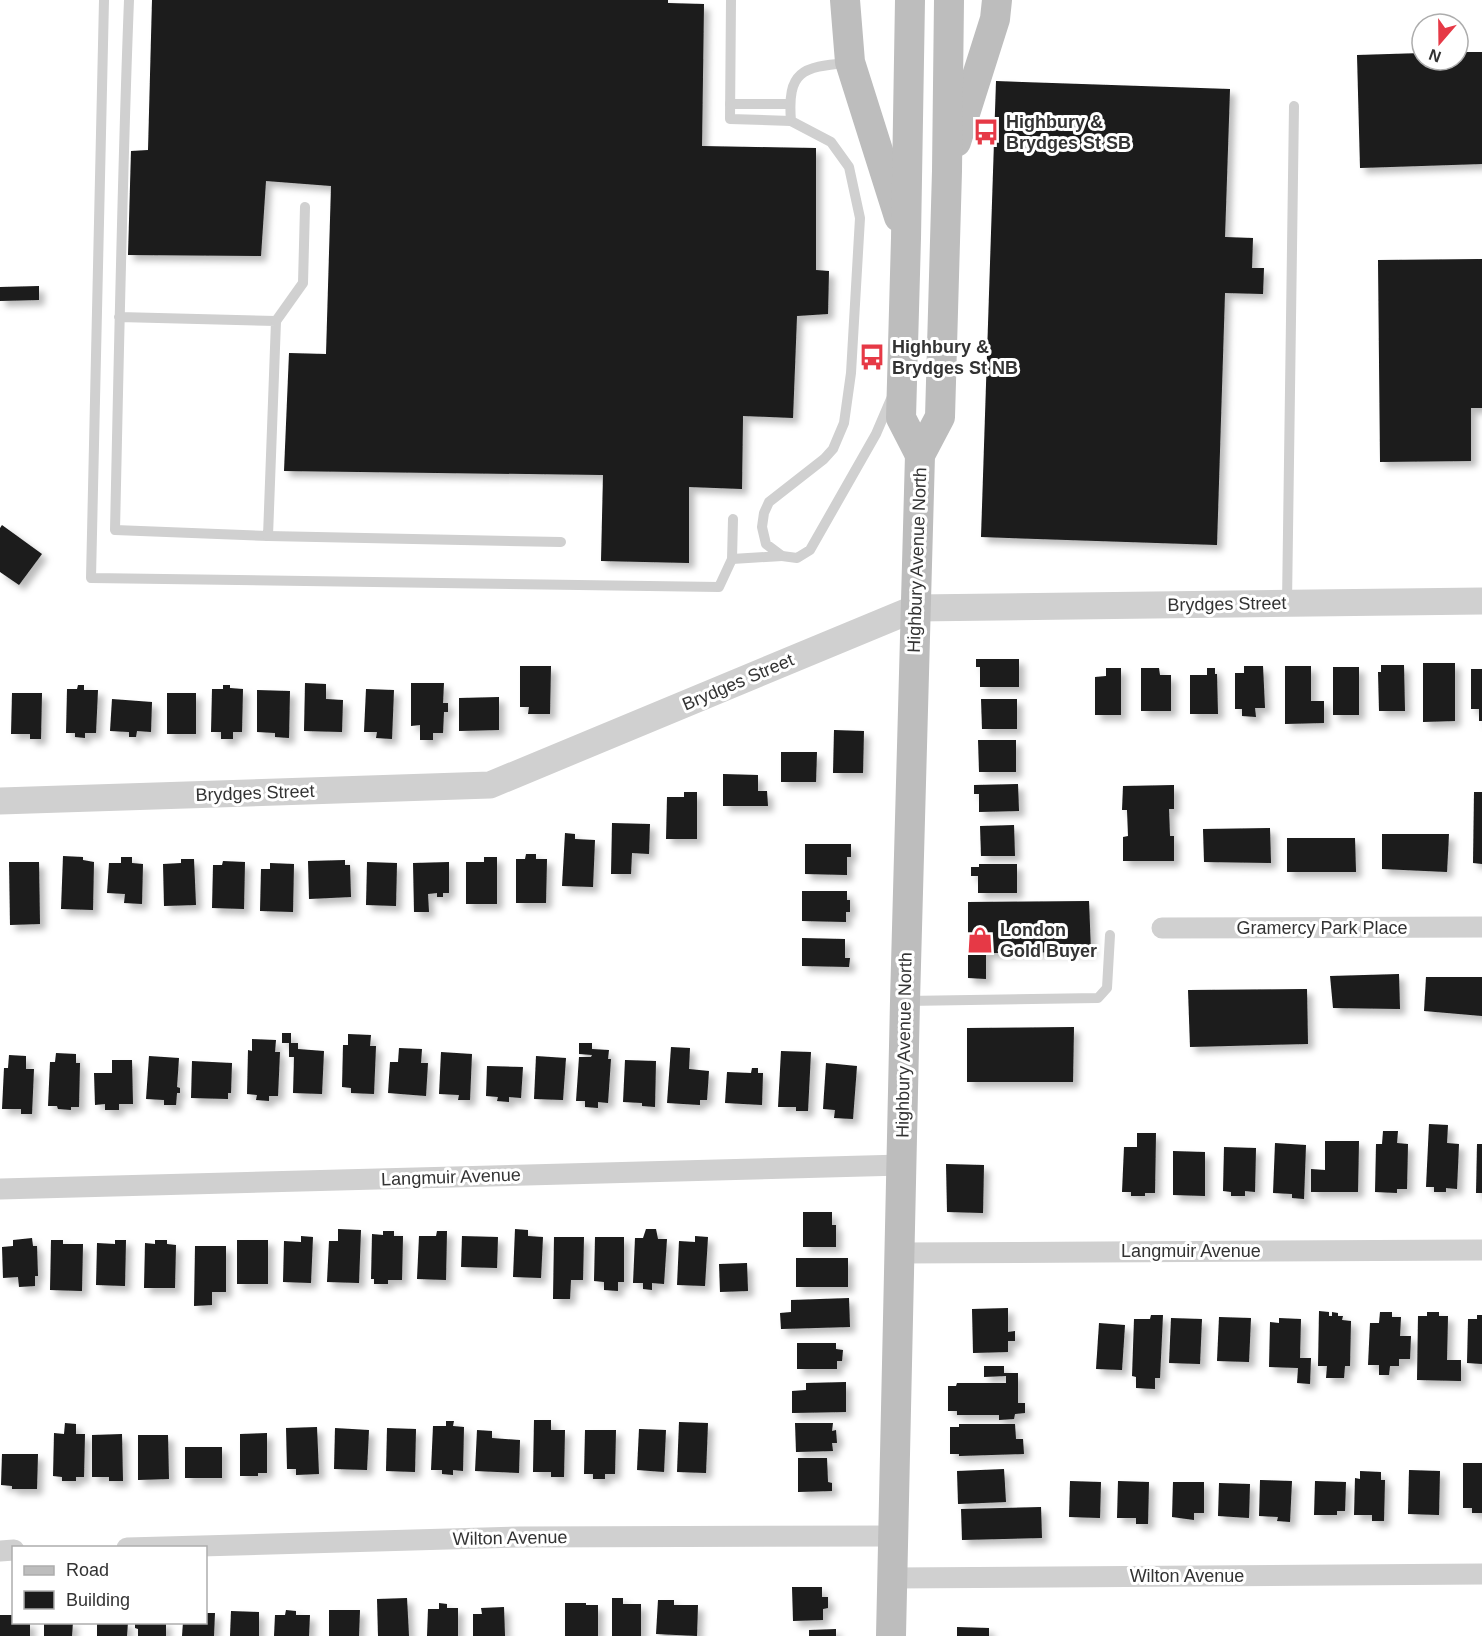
<svg xmlns="http://www.w3.org/2000/svg" width="1482" height="1636" font-family="Helvetica,sans-serif">
  <style>
    .building { fill: #1a1a1a; filter: url(#shadow) }
    .lines { fill: none; stroke-linecap: round; stroke-linejoin: round }
    .service { stroke: #d0d0d0; stroke-width: 10 }
    .minor { stroke: #d0d0d0; stroke-width: 21 }
    .tertiary { stroke: #d0d0d0; stroke-width: 27 }
    .secondary { stroke: #bdbdbd; stroke-width: 30 }
    .labels { text-anchor: middle; dominant-baseline: central; stroke-width: 6; stroke-linejoin: round; paint-order: stroke }
    .poi-label { font-size: 18px; font-weight: bold; fill: #333; stroke: #fff; text-anchor: start }
    .street-label { font-size: 18px; fill: #333; stroke: #fff }
  </style>
  <defs>
    <filter id="shadow"><feDropShadow dx="5.5" dy="5.5" stdDeviation="3" flood-color="#0004"/></filter>
  </defs>
  <rect width="100%" height="100%" fill="#fff"/>
  <g class="building">
    <polygon points="152,0 668,0 668,3 704,4 702,146 816,148 816,270 829,271 828,314 797,316 793,418 743,416 742,489 689,487 689,563 601,561 603,475 284,471 289,353 326,354 331,186 266,181 261,256 128,255 131,151 148,150"/>
    <polygon points="1458,52 1482,52 1482,164 1360,168 1357,55 1422,53 1422,60 1458,60"/>
    <polygon points="996,81 1230,89 1225,237 1253,238 1252,268 1264,268 1263,294 1225,293 1217,545 981,537"/>
    <polygon points="1482,259 1482,408 1471,408 1471,461 1380,462 1378,260"/>
    <polygon points="39,286 39,300 0,301 0,287"/>
    <polygon points="2,525 42,554 19,585 0,572 0,528"/>
    <polygon points="976,659 1019,659 1019,687 980,687 980,667 976,667"/>
    <polygon points="1423,663 1455,663 1455,721 1423,722"/>
    <polygon points="1381,665 1404,665 1405,711 1379,711 1378,672 1381,672"/>
    <polygon points="520,666 551,666 550,714 528,714 529,707 520,707"/>
    <polygon points="1244,666 1263,666 1265,708 1255,708 1256,717 1242,716 1242,709 1235,709 1235,673 1244,673"/>
    <polygon points="1285,666 1311,666 1311,701 1324,701 1324,723 1285,724"/>
    <rect x="1333" y="667" width="26" height="48"/>
    <polygon points="1106,668 1121,668 1121,715 1095,715 1095,677 1106,676"/>
    <polygon points="1141,668 1159,668 1160,675 1171,675 1171,711 1141,711"/>
    <polygon points="1207,668 1215,668 1215,674 1217,674 1218,714 1190,714 1190,675 1207,675"/>
    <polygon points="1471,669 1482,669 1482,721 1479,721 1479,709 1471,709"/>
    <polygon points="305,683 326,684 326,699 343,700 342,732 304,731"/>
    <polygon points="411,683 444,683 443,703 448,703 448,712 444,712 443,733 433,733 433,740 420,740 420,725 411,726"/>
    <polygon points="78,685 84,685 84,690 98,690 96,733 85,733 85,738 75,737 75,733 66,733 67,689 77,689"/>
    <polygon points="223,685 230,685 230,688 243,689 242,732 233,732 233,739 221,739 221,732 211,732 212,689 223,689"/>
    <polygon points="366,689 394,690 392,739 376,738 377,732 364,732"/>
    <polygon points="257,690 290,691 289,738 275,737 275,733 257,732"/>
    <polygon points="12,693 42,693 41,739 30,739 30,734 11,734"/>
    <rect x="167" y="693" width="29" height="41"/>
    <polygon points="499,697 499,730 459,731 459,698"/>
    <polygon points="112,699 152,702 151,732 137,731 136,737 129,737 129,732 110,731"/>
    <polygon points="981,699 1017,699 1017,729 982,729"/>
    <polygon points="834,730 864,731 863,773 833,773"/>
    <polygon points="978,740 1016,740 1016,772 979,772"/>
    <polygon points="781,752 817,752 816,782 781,782"/>
    <polygon points="723,774 758,775 758,791 767,791 768,806 723,806"/>
    <polygon points="1018,784 1019,811 979,812 979,794 974,794 974,785"/>
    <polygon points="1174,785 1174,809 1169,809 1170,836 1174,836 1174,861 1123,861 1123,837 1128,836 1127,810 1122,810 1123,786"/>
    <polygon points="684,792 697,792 697,839 666,839 667,797 684,797"/>
    <polygon points="1474,792 1482,792 1482,864 1473,863"/>
    <polygon points="612,823 650,824 649,854 632,853 631,874 611,874"/>
    <polygon points="1014,825 1015,856 981,856 980,826"/>
    <polygon points="1270,828 1271,863 1204,862 1203,829"/>
    <polygon points="565,833 575,834 575,839 595,840 593,887 562,886"/>
    <polygon points="1382,834 1449,834 1447,872 1382,869"/>
    <polygon points="1287,838 1355,838 1356,872 1287,872"/>
    <polygon points="805,844 851,844 851,857 847,857 847,875 805,874"/>
    <polygon points="526,854 536,854 536,859 547,859 546,903 516,903 516,859 525,859"/>
    <polygon points="63,856 83,857 83,860 94,862 93,910 61,909"/>
    <polygon points="121,857 132,857 132,863 143,864 142,904 124,903 125,894 107,893 109,863 121,863"/>
    <polygon points="484,857 497,857 497,904 466,904 466,862 484,862"/>
    <polygon points="181,859 194,859 196,905 164,906 163,864 181,863"/>
    <polygon points="345,860 345,865 350,865 351,897 309,899 308,861"/>
    <polygon points="223,861 245,862 244,909 212,908 213,865 222,865"/>
    <polygon points="9,862 39,862 40,924 10,925"/>
    <polygon points="367,862 397,863 396,906 366,905"/>
    <polygon points="449,862 449,893 443,893 443,897 437,897 437,893 428,894 429,912 414,912 413,863"/>
    <polygon points="270,863 294,864 293,912 260,911 261,869 270,869"/>
    <polygon points="979,864 1017,864 1017,893 978,893 978,876 971,876 971,867 979,867"/>
    <polygon points="802,891 847,891 847,900 850,900 850,912 846,912 846,922 802,921"/>
    <polygon points="1089,901 1091,952 986,953 986,979 968,978 968,902"/>
    <polygon points="802,938 845,939 845,958 850,958 849,967 802,966"/>
    <polygon points="1399,974 1400,1009 1333,1008 1330,976"/>
    <polygon points="1426,977 1482,977 1482,1016 1424,1011"/>
    <polygon points="1307,989 1308,1044 1190,1047 1188,990"/>
    <polygon points="1074,1027 1073,1082 967,1082 967,1028"/>
    <polygon points="282,1033 291,1033 291,1043 298,1043 298,1049 324,1051 322,1094 293,1093 294,1057 289,1057 289,1043 282,1043"/>
    <polygon points="348,1034 371,1035 370,1046 376,1046 374,1094 351,1093 351,1088 342,1087 343,1045 348,1045"/>
    <polygon points="252,1039 276,1040 275,1052 280,1052 278,1096 269,1096 269,1101 256,1100 257,1095 247,1094 248,1050 252,1051"/>
    <polygon points="579,1043 592,1043 592,1049 609,1050 608,1059 611,1059 608,1103 598,1102 598,1108 585,1107 585,1101 576,1101 579,1057 591,1057 592,1055 579,1054"/>
    <polygon points="671,1047 690,1048 689,1069 709,1071 707,1100 700,1100 700,1105 667,1103"/>
    <polygon points="399,1048 422,1049 421,1063 428,1063 426,1096 388,1093 390,1062 398,1062"/>
    <polygon points="781,1051 811,1052 808,1111 796,1111 796,1107 778,1107"/>
    <polygon points="441,1052 472,1054 470,1100 458,1100 459,1095 439,1094"/>
    <polygon points="56,1053 76,1054 76,1063 80,1063 79,1107 71,1107 71,1110 58,1109 57,1106 48,1106 50,1062 55,1062"/>
    <polygon points="9,1055 26,1056 26,1069 34,1069 32,1114 21,1114 21,1109 2,1109 4,1068 8,1068"/>
    <polygon points="149,1056 179,1058 177,1087 180,1088 180,1093 177,1093 176,1105 164,1105 164,1100 146,1099"/>
    <polygon points="536,1056 566,1058 563,1100 534,1099"/>
    <polygon points="112,1060 132,1060 133,1104 119,1104 119,1110 105,1110 105,1104 95,1105 94,1073 112,1073"/>
    <polygon points="625,1060 656,1061 655,1107 642,1106 642,1103 623,1102"/>
    <polygon points="192,1061 232,1063 231,1093 228,1093 228,1099 191,1098"/>
    <polygon points="826,1063 857,1066 853,1119 834,1118 835,1110 823,1109"/>
    <polygon points="487,1066 523,1067 521,1098 509,1097 509,1102 497,1101 498,1097 486,1096"/>
    <polygon points="752,1068 758,1068 758,1073 763,1073 762,1105 725,1103 727,1072 751,1073"/>
    <polygon points="1429,1124 1448,1125 1447,1143 1459,1144 1457,1189 1446,1188 1446,1192 1434,1192 1434,1187 1426,1187"/>
    <polygon points="1383,1131 1398,1131 1397,1143 1408,1144 1407,1189 1397,1189 1397,1193 1375,1192 1376,1144 1382,1144"/>
    <polygon points="1137,1133 1156,1133 1155,1193 1145,1193 1145,1196 1131,1196 1131,1192 1122,1192 1124,1147 1137,1147"/>
    <polygon points="1325,1141 1359,1141 1358,1192 1311,1192 1311,1169 1325,1170"/>
    <polygon points="1275,1143 1306,1145 1304,1199 1292,1198 1292,1194 1273,1193"/>
    <polygon points="1477,1144 1482,1144 1482,1193 1476,1193"/>
    <polygon points="1224,1147 1256,1148 1255,1192 1245,1191 1245,1196 1231,1196 1231,1192 1223,1191"/>
    <polygon points="1173,1151 1205,1152 1205,1196 1173,1195"/>
    <polygon points="946,1164 984,1165 983,1213 947,1212"/>
    <polygon points="803,1212 832,1212 832,1225 836,1225 836,1247 803,1247"/>
    <polygon points="338,1229 361,1230 359,1283 327,1282 329,1241 338,1241"/>
    <polygon points="515,1229 528,1230 528,1236 543,1237 541,1278 513,1277"/>
    <polygon points="646,1229 656,1229 658,1239 667,1239 664,1284 652,1283 652,1290 643,1289 643,1283 633,1283 635,1238 643,1238"/>
    <polygon points="383,1231 394,1231 394,1236 403,1236 402,1280 388,1280 388,1284 374,1284 374,1279 371,1279 372,1234 383,1235"/>
    <polygon points="437,1231 447,1231 446,1280 417,1279 419,1236 436,1236"/>
    <polygon points="301,1236 313,1237 311,1283 283,1282 284,1241 301,1242"/>
    <polygon points="462,1236 498,1237 497,1268 461,1267"/>
    <polygon points="695,1236 708,1237 705,1286 677,1285 679,1241 695,1242"/>
    <polygon points="554,1237 584,1237 583,1280 571,1280 570,1299 553,1299"/>
    <polygon points="595,1237 624,1237 624,1282 618,1282 618,1291 604,1290 604,1282 594,1281"/>
    <polygon points="32,1238 33,1246 37,1246 38,1276 35,1276 35,1286 19,1287 18,1277 3,1278 2,1247 13,1246 13,1240"/>
    <polygon points="51,1240 63,1240 63,1244 83,1244 82,1291 50,1290"/>
    <polygon points="115,1240 126,1240 125,1286 96,1285 97,1243 115,1244"/>
    <polygon points="155,1240 167,1240 167,1244 176,1245 175,1288 144,1288 145,1243 155,1244"/>
    <rect x="237" y="1240" width="31" height="44"/>
    <polygon points="195,1246 226,1246 226,1292 212,1292 212,1305 194,1306"/>
    <rect x="796" y="1258" width="52" height="29"/>
    <polygon points="747,1263 748,1291 720,1292 719,1264"/>
    <polygon points="849,1298 850,1327 781,1329 780,1313 791,1312 791,1300"/>
    <polygon points="1008,1308 1008,1332 1015,1331 1015,1341 1008,1341 1008,1352 973,1353 972,1309"/>
    <polygon points="1319,1311 1329,1312 1329,1316 1332,1316 1332,1312 1338,1313 1338,1316 1343,1316 1342,1320 1351,1321 1350,1366 1345,1366 1344,1378 1326,1378 1327,1366 1318,1366"/>
    <polygon points="1380,1312 1392,1312 1392,1317 1401,1317 1400,1336 1411,1336 1410,1359 1399,1359 1399,1366 1390,1366 1389,1375 1379,1375 1379,1365 1368,1365 1370,1323 1379,1323"/>
    <polygon points="1427,1312 1439,1312 1439,1316 1448,1316 1447,1360 1461,1360 1461,1381 1417,1380 1418,1316 1427,1316"/>
    <polygon points="1151,1315 1163,1315 1160,1378 1155,1378 1155,1389 1136,1388 1136,1377 1132,1376 1134,1319 1150,1319"/>
    <polygon points="1477,1315 1482,1315 1482,1364 1467,1363 1468,1319 1477,1319"/>
    <polygon points="1219,1317 1251,1318 1249,1362 1217,1361"/>
    <polygon points="1171,1318 1202,1319 1200,1364 1169,1363"/>
    <polygon points="1279,1318 1301,1319 1300,1358 1311,1358 1310,1384 1297,1383 1298,1368 1269,1367 1270,1322 1279,1323"/>
    <polygon points="1099,1323 1125,1325 1122,1370 1096,1369"/>
    <polygon points="797,1343 836,1343 836,1349 843,1350 842,1361 837,1361 837,1369 797,1369"/>
    <polygon points="984,1366 1004,1366 1004,1373 1018,1373 1018,1403 1025,1403 1025,1413 1015,1414 1014,1419 999,1420 999,1415 957,1415 957,1411 948,1411 948,1386 956,1386 957,1383 1006,1383 1006,1376 984,1377"/>
    <polygon points="846,1382 846,1412 792,1413 792,1391 806,1390 806,1383"/>
    <polygon points="534,1420 551,1420 551,1430 565,1430 564,1477 551,1477 551,1472 533,1472"/>
    <polygon points="446,1421 454,1421 453,1426 464,1427 463,1471 453,1470 453,1475 442,1474 442,1470 431,1470 433,1426 446,1426"/>
    <polygon points="679,1422 708,1423 706,1473 677,1472"/>
    <polygon points="65,1423 76,1424 76,1434 85,1434 84,1477 76,1477 76,1481 62,1481 62,1477 53,1476 54,1433 64,1434"/>
    <polygon points="795,1423 833,1423 832,1431 836,1430 837,1443 832,1443 833,1451 796,1452"/>
    <polygon points="959,1424 1015,1424 1016,1439 1023,1439 1024,1454 959,1456 959,1454 950,1454 950,1427 959,1427"/>
    <polygon points="317,1427 319,1474 296,1475 296,1469 287,1469 286,1428"/>
    <polygon points="335,1428 369,1430 367,1470 334,1469"/>
    <polygon points="387,1428 416,1429 415,1472 386,1471"/>
    <polygon points="639,1429 666,1430 664,1472 637,1470"/>
    <polygon points="477,1430 492,1431 492,1438 520,1440 519,1473 475,1471"/>
    <polygon points="585,1430 616,1430 615,1474 605,1474 605,1479 593,1479 593,1474 584,1474"/>
    <polygon points="267,1433 267,1473 258,1473 258,1476 240,1476 240,1434"/>
    <polygon points="122,1434 123,1481 109,1481 109,1477 92,1477 92,1435"/>
    <polygon points="138,1435 168,1435 169,1479 138,1480"/>
    <rect x="185" y="1447" width="37" height="31"/>
    <polygon points="2,1454 38,1454 37,1489 12,1489 12,1486 1,1485"/>
    <polygon points="798,1458 827,1458 828,1482 832,1483 832,1491 798,1492"/>
    <polygon points="1463,1463 1482,1463 1482,1513 1472,1513 1472,1508 1463,1508"/>
    <polygon points="1004,1469 1006,1502 958,1504 957,1471"/>
    <polygon points="1409,1470 1440,1471 1439,1515 1408,1514"/>
    <polygon points="1360,1471 1381,1472 1381,1480 1385,1480 1384,1521 1372,1521 1372,1515 1354,1515 1355,1478 1360,1479"/>
    <polygon points="1260,1480 1292,1481 1290,1522 1277,1521 1278,1517 1259,1516"/>
    <polygon points="1070,1481 1101,1482 1100,1518 1069,1517"/>
    <polygon points="1118,1481 1149,1482 1148,1524 1136,1524 1136,1518 1117,1518"/>
    <polygon points="1315,1481 1346,1482 1345,1511 1337,1511 1337,1515 1314,1515"/>
    <polygon points="1173,1482 1204,1482 1204,1513 1194,1513 1194,1520 1172,1517"/>
    <polygon points="1219,1483 1250,1484 1249,1518 1218,1516"/>
    <polygon points="1041,1507 1042,1538 962,1540 961,1509"/>
    <polygon points="792,1587 822,1587 822,1597 828,1597 828,1608 823,1609 823,1620 793,1621"/>
    <polygon points="407,1598 409,1636 378,1636 377,1599"/>
    <polygon points="612,1598 623,1598 623,1604 641,1604 641,1636 612,1636"/>
    <polygon points="658,1600 674,1600 674,1605 698,1605 697,1636 656,1634"/>
    <polygon points="439,1603 447,1604 447,1608 458,1608 458,1636 427,1636 428,1609 439,1609"/>
    <polygon points="565,1603 586,1603 586,1605 598,1605 598,1636 565,1636"/>
    <polygon points="504,1607 505,1636 473,1636 473,1614 482,1614 481,1608"/>
    <polygon points="286,1610 296,1611 296,1615 310,1615 309,1636 274,1636 275,1615 285,1615"/>
    <polygon points="329,1610 360,1610 359,1636 329,1636"/>
    <polygon points="231,1611 259,1612 259,1636 230,1636"/>
    <polygon points="206,1613 215,1613 214,1636 182,1636 183,1622 206,1622"/>
    <polygon points="0,1615 14,1615 14,1622 30,1622 30,1636 0,1636"/>
    <polygon points="44,1622 73,1622 72,1636 44,1636"/>
    <polygon points="97,1622 128,1622 127,1636 97,1636"/>
    <polygon points="139,1622 166,1622 166,1636 138,1636 138,1629 135,1628 135,1624"/>
    <polygon points="957,1627 989,1628 989,1636 957,1636"/>
    <polygon points="836,1629 836,1636 809,1636 809,1630"/>
  </g>
  <g class="lines">
    <g class="service">
      <polyline points="104,0 91,578 719,587 732,559 733,519"/>
      <polyline points="731,0 730,119 791,121"/>
      <path d="M847 63C802 67 787 71 791 121L831 142 849 167 860 218 851 373 844 423 833 449 824 459 769 502 764 513 762 527 766 544 782 556 797 558 810 550 876 434 891 399"/>
      <polyline points="730,104 790,104"/>
      <path d="M119 317 276 321 268 536 115 530C119 354 122 177 129 0"/>
      <polyline points="276,321 303,283 305,207"/>
      <polyline points="268,536 561,542"/>
      <polyline points="732,559 782,556"/>
      <polyline points="1287,603 1294,106"/>
      <polyline points="906,1001 1098,998 1107,988 1110,935"/>
    </g>
    <g class="minor">
      <polyline points="1162,928 1482,927"/>
      <polyline points="0,1189 902,1165"/>
      <polyline points="900,1253 1482,1250"/>
      <polyline points="127,1548 519,1537 893,1536"/>
      <polyline points="0,1551 14,1550"/>
      <polyline points="893,1578 1482,1574"/>
    </g>
    <polyline class="tertiary" points="0,801 490,785 916,608 1482,601"/>
    <g class="secondary">
      <polyline points="845,0 850,62 899,217"/>
      <polyline points="910,0 906,238 901,418 920,455"/>
      <polyline points="956,142 995,19 997,0"/>
      <polyline points="891,1636 905,1001 920,455 940,417 947,171 949,0"/>
    </g>
  </g>
  <defs>
    <g id="bus-bare" transform="scale(2.07)"><path d="M-5-6H5V4H4V6H2V4H-2V6H-4V4H-5ZM-3.5-4V0h7V-4ZM-3.5 1.2v1.5H-2V1.2ZM2 1.2v1.5H3.5V1.2Z" fill="#e63946" stroke="#fff" stroke-width="2.5" paint-order="stroke"/></g>
    <g id="shop-bare" transform="scale(2.07)"><path d="M-5-2.5h2.3a2.7 3.5 0 0 1 5.4 0H5L5.5 6h-11ZM-1.5-2.5h3a1.5 2.3 0 0 0-3 0Z" fill="#e63946" stroke="#fff" stroke-width="2.5" paint-order="stroke"/></g>
  </defs>
  <g fill-rule="evenodd">
    <use href="#bus-bare" x="986" y="132"/>
    <use href="#bus-bare" x="872" y="357"/>
    <use href="#shop-bare" x="980" y="940"/>
  </g>
  <g class="labels">
    <g class="poi-label">
      <text x="1006" y="122">Highbury &amp;<tspan x="1006" dy="21">Brydges St SB</tspan></text>
      <text x="892" y="347">Highbury &amp;<tspan x="892" dy="21">Brydges St NB</tspan></text>
      <text x="1000" y="930">London<tspan x="1000" dy="21">Gold Buyer</tspan></text>
    </g>
    <g class="street-label">
      <text transform="translate(917 560) rotate(-88)">Highbury Avenue North</text>
      <text transform="translate(1227 604) rotate(-1)">Brydges Street</text>
      <text transform="translate(738 682) rotate(-23)">Brydges Street</text>
      <text transform="translate(255 793) rotate(-2)">Brydges Street</text>
      <text x="1322" y="928">Gramercy Park Place</text>
      <text transform="translate(904 1045) rotate(-89)">Highbury Avenue North</text>
      <text transform="translate(451 1177) rotate(-2)">Langmuir Avenue</text>
      <text x="1191" y="1251">Langmuir Avenue</text>
      <text transform="translate(510 1538) rotate(-1)">Wilton Avenue</text>
      <text x="1187" y="1576">Wilton Avenue</text>
    </g>
  </g>
  <rect x="12" y="1546" width="195" height="78" fill="#ffffff" stroke="#adadad" stroke-width="1.5"/>
  <rect x="24" y="1566" width="30" height="9" fill="#bdbdbd" stroke="#adadad" stroke-width="1.5"/>
  <text x="66" y="1576" font-size="18" fill="#333333">Road</text>
  <rect x="24" y="1591" width="30" height="18" fill="#1a1a1a" stroke="#adadad" stroke-width="1.5"/>
  <text x="66" y="1606" font-size="18" fill="#333333">Building</text>
  <g transform="translate(1440 42) rotate(200)"><circle r="28" fill="#ffffff" stroke="#adadad" stroke-width="1.5"/>
  <path d="M0-4.5L10 22L0 15L-10 22Z" fill="#e63946"/>
  <text y="-9" font-size="16" font-weight="bold" text-anchor="middle" fill="#333333">N</text>
  </g>
</svg>
